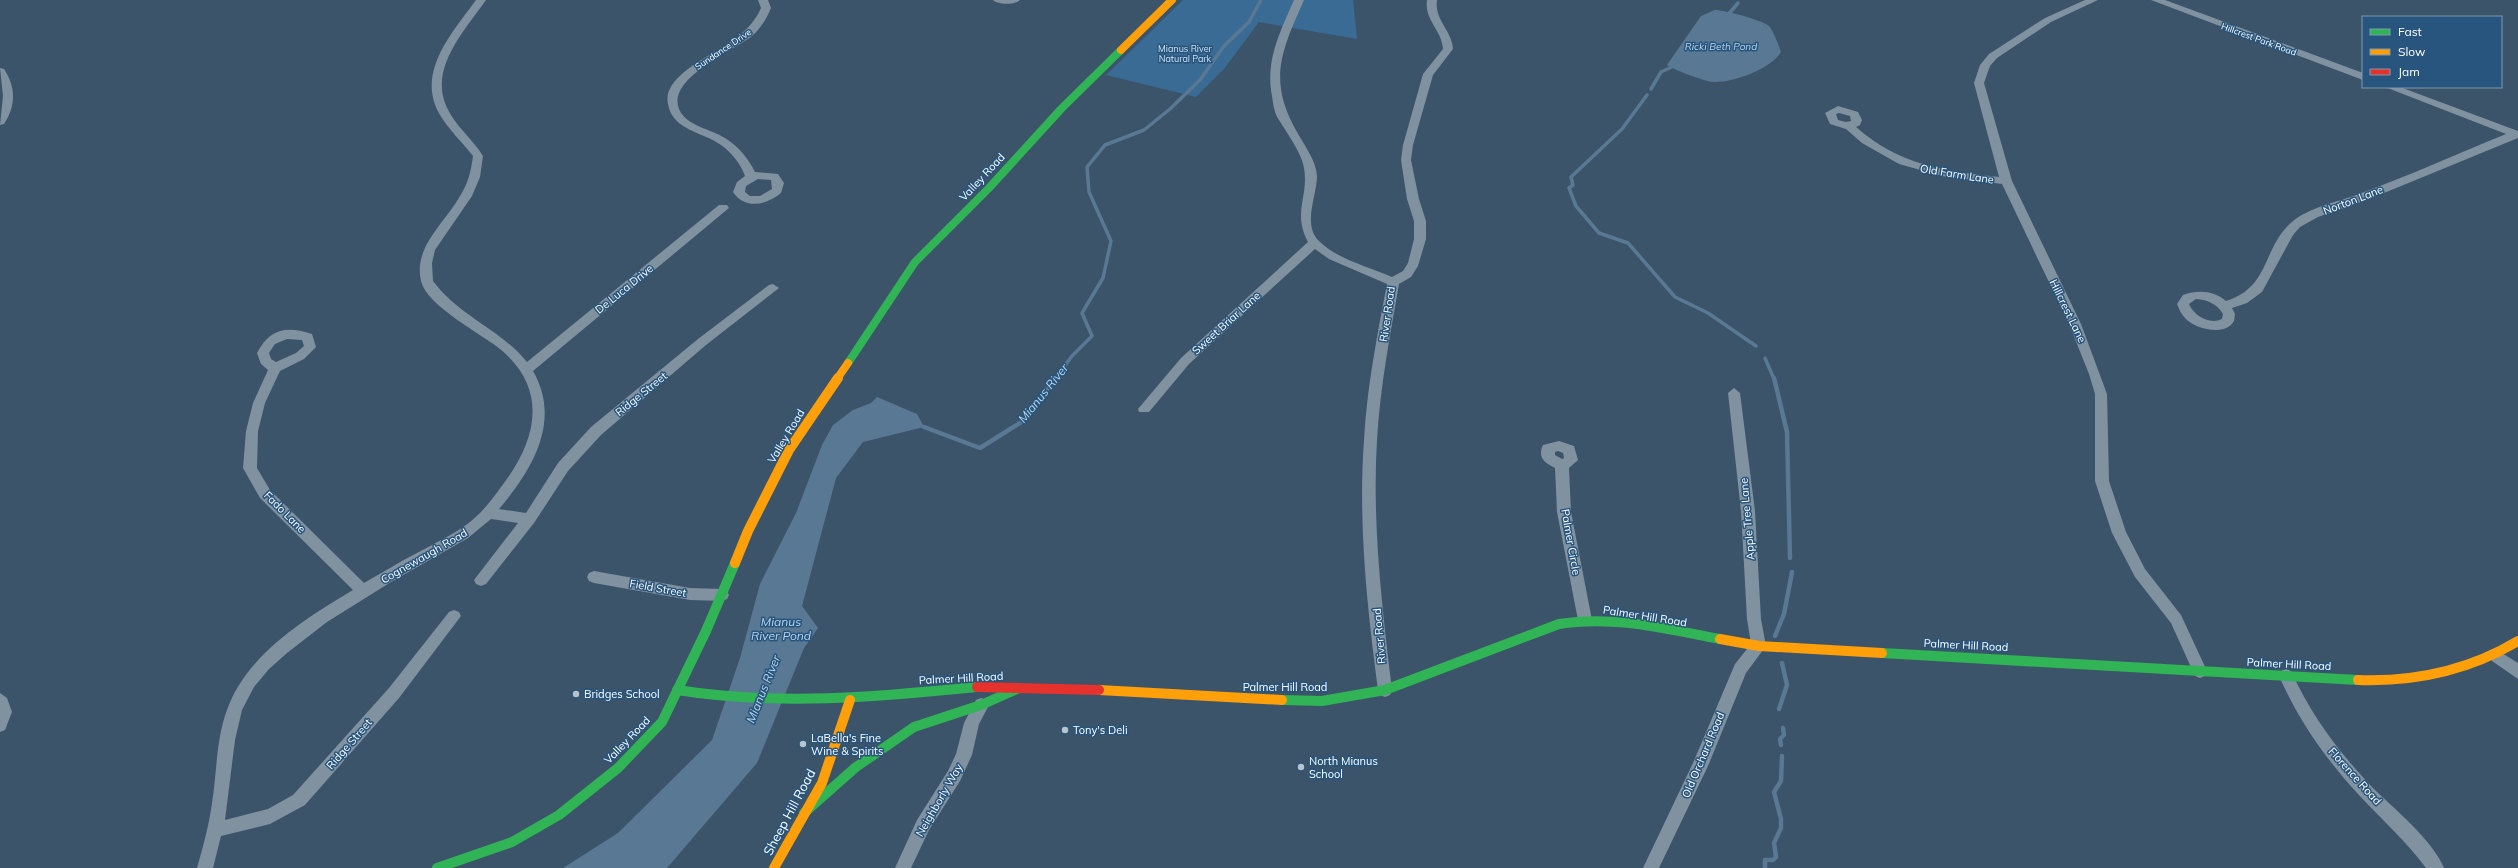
<svg xmlns="http://www.w3.org/2000/svg" width="2518" height="868" font-family="Mulish,sans-serif">
  <style>
    .green { fill: #3a6b94 }
    .water { fill: #597894 }
    .lines { fill: none; stroke-linecap: round; stroke-linejoin: round }
    .stream-far1 { stroke: #597894; stroke-width: 3.5 }
    .stream { stroke: #597894; stroke-width: 4.5 }
    .street { fill: #8091a0; fill-rule: evenodd }
    .fast-far1 { stroke: #30b455; stroke-width: 8 }
    .fast { stroke: #30b455; stroke-width: 10 }
    .slow-far1 { stroke: #ff9f0a; stroke-width: 8 }
    .slow { stroke: #ff9f0a; stroke-width: 10 }
    .jam { stroke: #e5322d; stroke-width: 10 }
    .poi-dot { fill: #bac3ca; stroke: #27557d; stroke-width: 1.5 }
    .labels { text-anchor: middle; dominant-baseline: central; stroke-width: 3; stroke-linejoin: round; paint-order: stroke }
    .far-street-label { font-size: 9px; fill: #fff; stroke: #27557d }
    .far-park-label { font-size: 9px; fill: #cfe4f4; stroke: #27557d }
    .far-water-label { font-size: 10px; font-style: italic; fill: #b8d5ed; stroke: #27557d }
    .street-label { font-size: 11px; fill: #fff; stroke: #27557d }
    .poi-label { font-size: 11px; fill: #fff; stroke: #27557d; text-anchor: start }
    .water-label { font-size: 12px; font-style: italic; fill: #b8d5ed; stroke: #27557d }
    .near-street-label { font-size: 13px; fill: #fff; stroke: #27557d }
  </style>
  <rect width="100%" height="100%" fill="#3b5469"/>
  <polygon class="green" points="1183,0 1353,0 1357,39 1259,22 1224,69 1196,97 1106,75"/>
  <g class="water">
    <path d="M1715 10C1724 10 1762 20 1769 26 1774 32 1778 44 1781 52 1771 69 1733 83 1713 82 1704 81 1674 70 1667 65L1701 16Z"/>
    <polygon points="877,397 917,414 924,427 863,442 836,478 802,606 818,628 804,648 757,763 667,868 563,868 618,833 712,740 740,658 760,584 796,513 822,445 833,425 853,410 871,403"/>
  </g>
  <g class="lines">
    <g class="stream-far1">
      <polyline points="1727,16 1738,3"/>
      <polyline points="1651,89 1661,72 1674,66"/>
      <polyline points="1647,95 1622,129 1571,177 1573,185 1569,188 1576,206 1599,233 1628,243 1675,297 1708,313 1756,346"/>
      <polyline points="1765,358 1774,379"/>
      <polyline points="1055,379 1072,356 1092,336 1082,313 1103,278 1111,241 1089,192 1087,167 1105,145 1144,130 1170,109 1200,80 1224,46 1249,22 1261,0"/>
    </g>
    <g class="stream">
      <polyline points="1774,378 1787,432 1790,558"/>
      <polyline points="924,427 980,448 1023,421 1056,378"/>
      <polyline points="1775,636 1784,614 1792,572"/>
      <polyline points="1779,709 1787,685 1782,663"/>
      <polyline points="1781,745 1780,739 1784,735 1783,728"/>
      <polyline points="1765,868 1765,860 1773,860 1776,857 1774,843 1781,828 1781,819 1774,792 1781,781 1782,756"/>
    </g>
    <g class="street">
      <path d="M476 0H486C463 33 424 73 451 115 460 130 474 141 483 156L480 177 472 196 435 250 432 263 433 281C460 317 499 328 527 362L719 205H727L729 208 533 371C562 421 532 470 499 509L526 513 558 463 591 427 698 339 769 285 773 284 779 288 706 345 601 435 568 471 534 523 486 584 481 586 476 584 474 580 518 523 491 519 468 538 391 582 327 622 287 653 269 669 254 687 242 710 235 740 225 820 268 809 293 795 389 688 449 612 454 610 459 612 461 616 399 698 305 805 270 824 221 836 213 868H197C203 847 209 825 212 803 217 772 216 739 227 710 247 654 305 619 353 590L260 498 243 468 246 431 253 403 268 370 261 364 257 353C270 328 287 326 312 334L316 347 304 359 280 371 265 403 258 431 257 468 270 490 364 583C382 573 399 562 417 553 433 544 451 536 466 525 480 515 491 501 501 487 536 442 550 390 500 349 480 333 427 306 421 281 413 247 445 223 460 196 468 184 471 171 473 156 462 142 449 130 440 115 415 73 452 33 476 0ZM287 339 302 340 304 346 296 353 276 362 271 359 269 353 275 344Z"/>
      <path d="M758 0H768L771 8C767 18 761 28 752 36 733 51 667 78 679 109 686 126 711 129 725 138 738 146 748 158 755 172L778 174 784 183 781 193C767 205 745 210 733 192L737 182 745 176C740 163 732 153 721 145 703 132 672 130 668 104 665 91 674 81 683 73 709 51 747 41 761 8ZM758 179 771 180 772 189 760 196H750L745 192 746 186Z"/>
      <path d="M993 0H1020C1015 5 998 5 993 0Z"/>
      <path d="M1294 0H1304C1282 50 1267 80 1297 132 1304 145 1316 160 1317 176 1317 196 1302 224 1319 241 1337 259 1369 267 1392 277L1403 271 1408 263 1414 239V221L1407 199 1401 160 1403 145 1423 74 1443 49C1442 30 1424 20 1427 0H1437C1434 20 1452 30 1453 49L1433 75 1413 145 1411 160 1419 199 1426 221V239L1418 266 1411 277 1399 284C1390 336 1380 387 1377 440 1372 523 1382 607 1392 690L1390 695 1385 697 1380 695 1378 690C1367 607 1358 523 1364 440 1367 387 1377 336 1387 284L1329 259 1315 249 1189 364 1149 412H1139L1138 409 1181 358 1308 242C1292 212 1309 197 1304 168 1302 153 1285 130 1277 117 1274 111 1273 103 1272 96 1265 61 1280 32 1294 0Z"/>
      <path d="M2085 0H2098L2051 22 1997 58 1990 66 1984 83 2012 181 2081 324 2107 394 2109 481 2126 532 2145 569 2181 615 2207 671 2205 676 2200 678 2195 676 2171 623 2135 577 2112 533 2095 481V394L2089 374 2069 324 2002 184 1942 176 1899 164 1862 143 1846 129 1830 124 1825 113 1838 106 1858 112 1862 120 1860 125 1856 127C1899 165 1944 171 1999 177L1974 83 1980 65 1989 54 2045 18ZM1839 113 1850 116 1851 121 1846 122 1838 120 1836 114Z"/>
      <polygon points="2151,0 2165,0 2363,73 2363,80"/>
      <path d="M0 68 4 69C16 87 16 106 4 124L0 125 3 96Z"/>
      <path d="M2385 87H2400L2518 131V138L2367 200 2318 217 2300 227 2293 235 2262 292 2247 303 2232 308 2235 314 2234 321C2225 337 2195 329 2185 318 2181 314 2179 309 2177 304L2183 295C2198 290 2213 290 2226 301 2271 287 2262 247 2292 222 2309 207 2338 202 2359 194 2408 176 2457 154 2506 134ZM2196 299C2208 300 2217 304 2223 314L2222 319C2210 325 2194 316 2189 304Z"/>
      <polygon points="1734,388 1740,393 1755,511 1761,619 1766,646 1746,673 1708,766 1659,868 1643,868 1693,763 1735,664 1751,644 1747,619 1741,511 1728,393"/>
      <path d="M1559 441 1574 446 1578 460 1569 468 1571 512 1592 620 1590 624 1585 626 1580 624 1578 620 1557 512 1555 468C1545 463 1537 458 1543 445ZM1558 451 1563 453 1564 458 1562 459 1555 455V452Z"/>
      <polygon points="594,571 690,588 722,589 727,591 729,595 727,599 722,601 690,600 594,583 589,581 587,577 589,573"/>
      <polygon points="2497,650 2518,663 2518,679 2492,661 2490,656 2492,651"/>
      <path d="M2286 669 2291 671C2311 715 2338 751 2371 786 2394 809 2432 839 2444 868H2426C2406 841 2381 819 2358 794 2325 758 2299 721 2279 676L2281 671Z"/>
      <polygon points="0,693 7,698 12,712 5,730 0,732"/>
      <polygon points="981,698 986,700 989,705 979,724 972,755 960,781 929,830 911,868 895,868 917,820 948,771 956,754 964,723 976,700"/>
    </g>
    <polyline class="fast-far1" points="848,363 915,262 989,188 1062,108 1121,50"/>
    <g class="fast">
      <polyline points="1882,653 2358,680"/>
      <path d="M677 690C778 706 876 697 977 687"/>
      <path d="M1282 700 1322 701 1385 690 1559 624C1614 615 1666 629 1720 639"/>
      <polyline points="804,813 856,767 914,727 981,705 1017,689"/>
      <polyline points="437,868 512,842 559,815 618,768 662,722 706,631 735,563"/>
    </g>
    <g class="slow-far1">
      <polyline points="1121,50 1172,0"/>
      <polyline points="837,379 848,363"/>
    </g>
    <g class="slow">
      <polyline points="735,563 748,531 789,450 838,378"/>
      <polyline points="1720,639 1759,646 1882,653"/>
      <path d="M2358 680C2416 682 2468 671 2518 641"/>
      <polyline points="1099,690 1282,700"/>
      <polyline points="774,868 822,783 850,700"/>
    </g>
    <polyline class="jam" points="977,687 1099,690"/>
  </g>
  <g class="poi-dot">
    <circle cx="576" cy="694" r="4"/>
    <circle cx="1065" cy="730" r="4"/>
    <circle cx="803" cy="744" r="4"/>
    <circle cx="1301" cy="767" r="4"/>
  </g>
  <g class="labels">
    <g class="far-street-label">
      <text transform="translate(2259 39) rotate(20)">Hillcrest Park Road</text>
      <text transform="translate(723 49) rotate(-34)">Sundance Drive</text>
    </g>
    <g class="far-park-label">
      <text x="1185" y="48">Mianus River<tspan x="1185" dy="10">Natural Park</tspan></text>
    </g>
    <g class="far-water-label">
      <text x="1721" y="46">Ricki Beth Pond</text>
    </g>
    <g class="street-label">
      <text transform="translate(1957 174) rotate(9)">Old Farm Lane</text>
      <text transform="translate(982 177) rotate(-47)">Valley Road</text>
      <text transform="translate(2353 200) rotate(-21)">Norton Lane</text>
      <text transform="translate(624 289) rotate(-39)">De Luca Drive</text>
      <text transform="translate(2068 311) rotate(64)">Hillcrest Lane</text>
      <text transform="translate(1387 314) rotate(-82)">River Road</text>
      <text transform="translate(1226 323) rotate(-42)">Sweet Briar Lane</text>
      <text transform="translate(641 394) rotate(-39)">Ridge Street</text>
      <text transform="translate(786 436) rotate(-59)">Valley Road</text>
      <text transform="translate(285 512) rotate(45)">Fado Lane</text>
      <text transform="translate(1747 519) rotate(-95)">Apple Tree Lane</text>
      <text transform="translate(1571 542) rotate(80)">Palmer Circle</text>
      <text transform="translate(424 556) rotate(-30)">Cognewaugh Road</text>
      <text transform="translate(658 588) rotate(10)">Field Street</text>
      <text transform="translate(1645 616) rotate(9)">Palmer Hill Road</text>
      <text transform="translate(1379 636) rotate(-95)">River Road</text>
      <text transform="translate(1966 645) rotate(3)">Palmer Hill Road</text>
      <text transform="translate(2289 664) rotate(3)">Palmer Hill Road</text>
      <text transform="translate(961 678) rotate(-3)">Palmer Hill Road</text>
      <text x="1285" y="687">Palmer Hill Road</text>
      <text transform="translate(627 740) rotate(-46)">Valley Road</text>
      <text transform="translate(349 744) rotate(-49)">Ridge Street</text>
      <text transform="translate(1703 755) rotate(-67)">Old Orchard Road</text>
      <text transform="translate(2355 776) rotate(48)">Florence Road</text>
      <text transform="translate(939 800) rotate(-60)">Neighborly Way</text>
    </g>
    <g class="poi-label">
      <text x="584" y="694">Bridges School</text>
      <text x="1073" y="730">Tony's Deli</text>
      <text x="811" y="738">LaBella's Fine<tspan x="811" dy="13">Wine &amp; Spirits</tspan></text>
      <text x="1309" y="761">North Mianus<tspan x="1309" dy="13">School</tspan></text>
    </g>
    <g class="water-label">
      <text transform="translate(1043 393) rotate(-51)">Mianus River</text>
      <text x="781" y="621">Mianus<tspan x="781" dy="14">River Pond</tspan></text>
      <text transform="translate(763 689) rotate(-68)">Mianus River</text>
    </g>
    <g class="near-street-label">
      <text transform="translate(789 812) rotate(-62)">Sheep Hill Road</text>
    </g>
  </g>
  <rect x="2362" y="16" width="140" height="72" fill="#27557d" stroke="#7d99b1"/>
  <rect x="2370" y="29" width="20" height="6" fill="#30b455" stroke="#7d99b1"/>
  <text x="2398" y="36" font-size="12" fill="#ffffff">Fast</text>
  <rect x="2370" y="49" width="20" height="6" fill="#ff9f0a" stroke="#7d99b1"/>
  <text x="2398" y="56" font-size="12" fill="#ffffff">Slow</text>
  <rect x="2370" y="69" width="20" height="6" fill="#e5322d" stroke="#7d99b1"/>
  <text x="2398" y="76" font-size="12" fill="#ffffff">Jam</text>
</svg>
